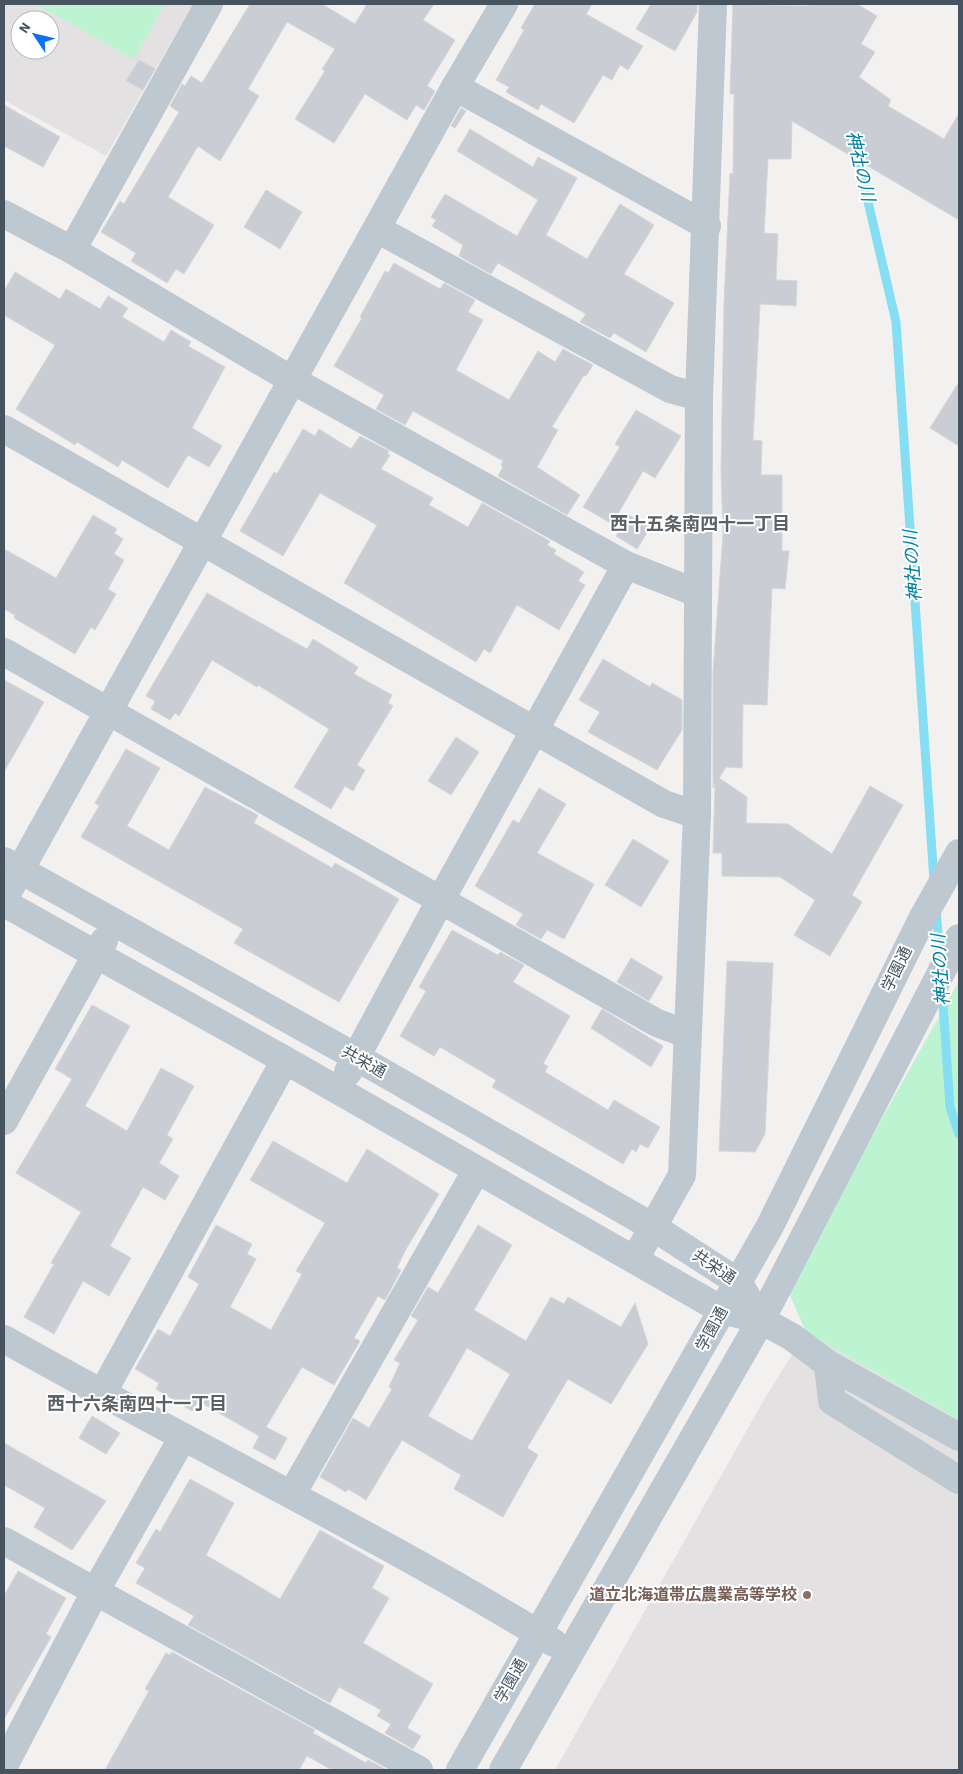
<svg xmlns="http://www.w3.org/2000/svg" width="963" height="1774" font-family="'Source Sans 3','Noto Sans JP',sans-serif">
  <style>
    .education { fill: #e4e1e2; fill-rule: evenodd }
    .green { fill: #bcf3d1 }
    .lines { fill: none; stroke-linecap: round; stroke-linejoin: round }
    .stream { stroke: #86def3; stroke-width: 9 }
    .building { fill: #cacdd3; stroke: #d4d6dc; fill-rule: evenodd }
    .minor { stroke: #bdc8d1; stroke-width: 28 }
    .education-dot { fill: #8d6e63; stroke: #fff; stroke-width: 2 }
    .labels { text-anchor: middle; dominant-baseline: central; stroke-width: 4; stroke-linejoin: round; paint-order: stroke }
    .street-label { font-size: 16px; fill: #475460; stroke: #fff }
    .education-label { font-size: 16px; font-weight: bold; fill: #785e54; stroke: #fff; text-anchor: end }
    .water-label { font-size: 18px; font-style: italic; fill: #0380a0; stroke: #fff }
    .neighbourhood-label { font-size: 18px; font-weight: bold; fill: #5c6166; stroke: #fff }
  </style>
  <rect width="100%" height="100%" fill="#f3f0f0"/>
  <g class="education">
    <path d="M4 4H193L106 156 4 100ZM20 20H50V50H20Z"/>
    <polygon points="806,1332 959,1420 959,1770 555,1770 765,1398"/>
  </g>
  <g class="green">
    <polygon points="36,4 165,4 134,59"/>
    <polygon points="959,981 959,1420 806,1332 787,1288"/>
  </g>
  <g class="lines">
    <g class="stream">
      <polyline points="856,150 896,322 934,881"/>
      <polyline points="936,909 940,958"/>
      <polyline points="942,989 950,1107 959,1134"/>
    </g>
  </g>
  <g class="building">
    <polygon points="250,4 322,4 355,24 367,4 434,4 423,20 455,40 427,86 435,91 424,110 416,105 407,120 365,94 334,143 295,119 325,71 322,69 335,49 287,22 248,89 259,96 220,161 198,146 168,197 214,225 184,274 176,269 167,283 131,261 136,253 101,232 120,201 124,204 179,112 170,106 182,84 185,86 191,76 202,83"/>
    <polygon points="535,4 592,4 586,14 643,46 628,70 620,65 612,80 603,75 574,123 541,104 538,110 506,92 509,87 496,80 524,30 521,28"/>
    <polygon points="651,4 697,4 697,12 675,51 636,29"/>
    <polygon points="733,4 808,6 808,4 857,4 877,16 861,44 875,52 859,77 891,100 888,106 944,139 959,113 959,220 792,121 791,159 768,159 764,233 778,234 776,280 797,281 796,306 760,304 753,440 762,441 761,475 782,475 782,551 789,551 785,589 772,588 767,705 743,704 742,768 726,767 719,778 747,797 746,823 788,824 832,854 870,786 903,805 852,895 862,902 830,956 794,935 815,900 780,877 722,876 722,853 713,853 715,784 713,788 713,673 723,534 721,470 724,303 730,173 733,174 734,94 730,94"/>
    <polygon points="139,60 155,69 143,90 126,81"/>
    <polygon points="4,105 60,137 43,167 4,146"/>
    <polygon points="461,108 466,111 455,128 451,126"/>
    <polygon points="470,129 533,167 538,157 577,178 546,235 587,259 620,204 654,225 624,274 674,303 646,352 614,333 610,338 580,322 586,314 498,263 491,274 459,256 463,245 432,226 436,220 431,217 445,194 517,236 538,200 457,151"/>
    <polygon points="266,190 302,212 280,249 244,227"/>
    <polygon points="394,263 440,289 444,283 475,300 468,312 483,320 456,370 509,400 538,351 555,362 563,349 593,365 586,376 584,375 552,427 558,430 537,467 580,495 567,515 498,476 503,467 501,465 503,461 413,411 405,425 376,409 384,395 334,366 362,318 360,317 385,271 388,273"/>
    <polygon points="15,272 60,299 66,289 100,309 108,296 128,308 122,317 164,342 171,330 191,342 188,346 225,367 192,428 222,446 209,467 188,455 168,488 122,460 118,467 77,442 75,445 16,409 55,345 4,315 4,291"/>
    <polygon points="959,382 959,446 930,428"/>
    <polygon points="636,410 681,436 655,478 643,471 612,524 583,507 620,447 615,444"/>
    <polygon points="303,429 315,436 319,429 351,449 360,436 389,451 387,454 390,455 381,469 433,498 429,505 468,527 482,503 550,541 547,545 556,550 554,554 584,572 578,581 585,585 559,630 517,605 490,653 484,649 476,662 344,583 377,525 320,493 283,556 240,531 274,472 277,474"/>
    <polygon points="93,515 117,529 114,533 123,539 114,554 124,560 108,589 116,594 95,630 91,627 75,654 14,618 15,615 4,609 4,549 56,578"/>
    <polygon points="629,515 650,528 637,549 616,536"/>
    <polygon points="207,593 307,649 313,639 358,667 354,674 392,695 388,703 393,706 357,765 365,770 353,791 345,786 331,809 294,787 329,729 258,685 257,687 212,660 179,716 175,713 170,720 151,709 155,701 146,696"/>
    <polygon points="603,659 650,687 652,683 682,700 682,730 657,770 588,732 600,712 579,700"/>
    <polygon points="4,680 44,702 4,772"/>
    <polygon points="456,737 479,752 451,795 428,781"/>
    <polygon points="126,749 160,768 127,826 169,850 205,787 258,815 254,823 332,868 335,863 399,899 339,1002 234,943 243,929 81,837 99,806 95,803"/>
    <polygon points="539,788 566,804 537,853 594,884 564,939 547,930 541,939 516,925 523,914 475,886 513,820 519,823"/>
    <polygon points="633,839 669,861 641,907 605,885"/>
    <polygon points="452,930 498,955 500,952 524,965 513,982 570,1016 543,1064 548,1066 545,1072 608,1110 614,1100 660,1127 648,1148 640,1144 636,1152 632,1149 623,1164 492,1087 496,1080 440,1047 434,1056 400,1036 426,991 419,987"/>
    <polygon points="631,958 663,977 649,1001 617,982"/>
    <polygon points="727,961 773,963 765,1134 755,1152 719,1151"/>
    <polygon points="92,1005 130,1026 85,1106 127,1131 161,1068 194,1086 167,1135 173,1139 159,1163 179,1176 165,1200 143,1187 110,1246 131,1258 109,1296 83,1281 54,1334 24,1317 54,1264 51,1263 81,1212 16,1173 72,1079 55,1069"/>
    <polygon points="602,1009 663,1046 651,1067 591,1028"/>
    <polygon points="273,1141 347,1183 367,1149 439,1194 405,1251 397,1268 401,1270 385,1300 378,1296 354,1338 360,1341 334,1385 302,1367 266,1427 287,1438 275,1460 253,1448 259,1436 198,1401 192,1411 156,1389 159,1383 135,1369 158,1329 170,1336 199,1284 188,1277 216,1225 252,1244 247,1254 256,1259 230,1307 271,1330 302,1274 296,1271 325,1223 250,1180"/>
    <path d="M478 1225 512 1245 474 1310 526 1341 551 1297 564 1304 568 1297 621 1327 635 1303 648 1344 611 1404 568 1379 527 1448 538 1455 503 1517 454 1489 461 1475 402 1440 366 1500 348 1489 346 1492 320 1477 353 1418 369 1428 392 1389 389 1387 400 1363 394 1360 418 1320 411 1316 428 1287 438 1293ZM467 1348 510 1374 472 1441 428 1416Z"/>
    <polygon points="92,1416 120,1433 106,1454 79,1438"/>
    <polygon points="4,1443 106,1501 72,1550 34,1527 45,1508 4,1485"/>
    <polygon points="190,1479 234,1503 206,1555 280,1599 320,1530 384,1566 372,1588 389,1598 363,1643 433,1684 407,1728 421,1736 413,1749 385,1733 391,1724 377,1716 381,1710 339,1687 330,1703 188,1625 194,1616 136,1583 145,1568 136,1563 156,1529 160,1532"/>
    <polygon points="18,1571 66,1598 46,1634 51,1637 4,1719 4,1596"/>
    <polygon points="172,1652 315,1730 313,1733 366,1763 368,1760 387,1770 332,1770 307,1756 299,1770 105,1770 149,1691 145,1689 166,1653 170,1655"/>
  </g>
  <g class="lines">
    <g class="minor">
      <polyline points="455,87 707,226"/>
      <polyline points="4,214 72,250 292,380 626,565 697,593"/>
      <polyline points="377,229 670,389 699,397"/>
      <polyline points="72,250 209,4"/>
      <polyline points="4,429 664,804 697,815"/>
      <polyline points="4,652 657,1023 687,1034"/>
      <polyline points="4,861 356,1057 653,1227 738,1282 747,1297"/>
      <polyline points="4,899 455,87 504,4"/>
      <polyline points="4,903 285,1060 722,1310 761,1320 792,1337 828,1364 959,1437"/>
      <polyline points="348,1072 440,901 626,565"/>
      <polyline points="4,1121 104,941"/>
      <polyline points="635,1259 682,1175 697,815 699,397 713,4"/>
      <path d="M4 1339C186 1442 375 1534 554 1643"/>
      <polyline points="828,1364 832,1401 959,1480"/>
      <polyline points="102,1394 285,1060"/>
      <polyline points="292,1494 476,1171"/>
      <polyline points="4,1541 419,1770"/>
      <polyline points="6,1762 95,1592 183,1437"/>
      <polyline points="460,1770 770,1226 923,917 959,853"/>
      <polyline points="503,1770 761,1320 959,938"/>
    </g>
  </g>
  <circle class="education-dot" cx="807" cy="1595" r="5"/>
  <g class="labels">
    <g class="street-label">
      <text transform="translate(897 969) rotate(-64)">学園通</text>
      <text transform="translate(364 1062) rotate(29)">共栄通</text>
      <text transform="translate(714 1267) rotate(34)">共栄通</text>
      <text transform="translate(712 1329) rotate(-61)">学園通</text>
      <text transform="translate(511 1681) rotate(-60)">学園通</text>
    </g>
    <g class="education-label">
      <text x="797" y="1595">道立北海道帯広農業高等学校</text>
    </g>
    <g class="water-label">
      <text transform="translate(860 166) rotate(77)">神社の川</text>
      <text transform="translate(913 566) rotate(-94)">神社の川</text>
      <text transform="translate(941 970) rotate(-94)">神社の川</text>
    </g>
    <g class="neighbourhood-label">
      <text x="700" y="524">西十五条南四十一丁目</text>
      <text x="137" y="1404">西十六条南四十一丁目</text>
    </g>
  </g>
  <rect width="963" height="1774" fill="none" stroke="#475460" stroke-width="10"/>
  <g transform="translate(35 35) rotate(305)"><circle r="24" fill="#ffffff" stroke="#b5bbbf"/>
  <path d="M0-4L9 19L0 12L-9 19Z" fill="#0a72f3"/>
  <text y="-8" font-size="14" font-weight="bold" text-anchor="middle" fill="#475460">N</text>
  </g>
</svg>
